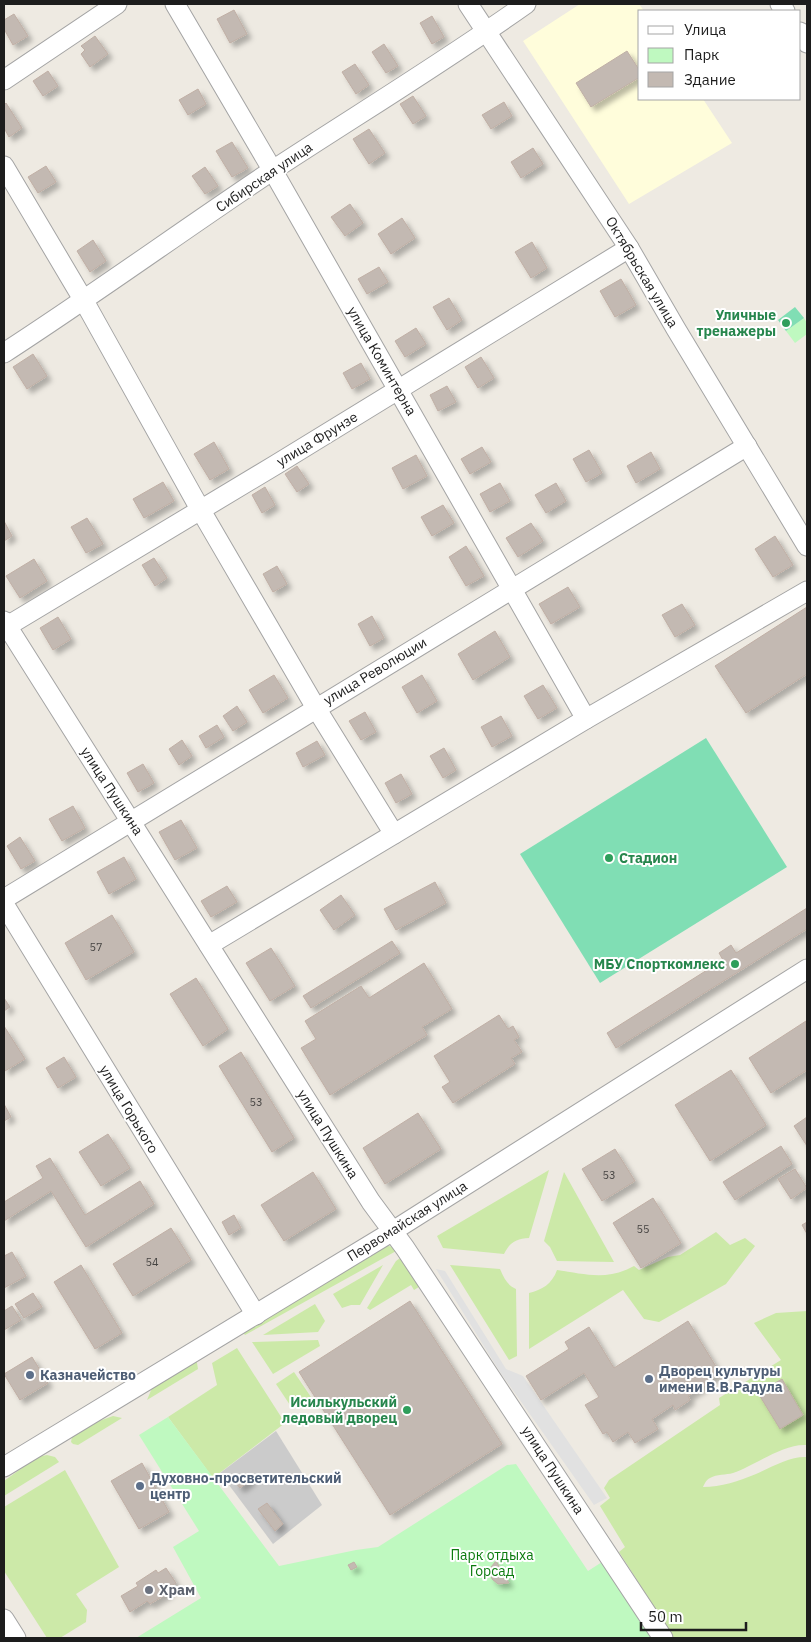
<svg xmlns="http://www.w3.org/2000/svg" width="811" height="1642" font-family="'IBM Plex Sans',sans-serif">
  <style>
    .education { fill: #fffddb }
    .religious { fill: #cbcbcb }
    .grass { fill: #cce9a8 }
    .park { fill: #bff9c0 }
    .pitch { fill: #80deb4 }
    .parking { fill: #e1e1e1 }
    .building { fill: #c3b9b2; stroke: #c0afa5; filter: url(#shadow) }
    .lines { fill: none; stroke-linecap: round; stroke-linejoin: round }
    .minor-casing { stroke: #a4a4a4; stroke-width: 21 }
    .minor { stroke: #fff; stroke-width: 19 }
    .leisure-dot { fill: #2e9e5b; stroke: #fff; stroke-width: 2 }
    .service-dot { fill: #5c6f8a; stroke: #fff; stroke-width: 2 }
    .worship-dot { fill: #6b7280; stroke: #fff; stroke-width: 2 }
    .labels { text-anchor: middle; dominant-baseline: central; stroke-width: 4; stroke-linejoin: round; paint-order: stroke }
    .number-label { font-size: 11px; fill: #464442 }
    .street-label { font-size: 14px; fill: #1d1d1d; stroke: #fff }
    .leisure-label { font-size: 14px; font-weight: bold; fill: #27864d; stroke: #fff; text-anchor: end }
    .service-label { font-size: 14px; font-weight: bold; fill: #4e5e75; stroke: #fff; text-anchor: start }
    .park-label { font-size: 14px; fill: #0b7a0e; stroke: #fff }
    .worship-label { font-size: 14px; font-weight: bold; fill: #5b616d; stroke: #fff; text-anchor: start }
  </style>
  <defs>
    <filter id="shadow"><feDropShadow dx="4.5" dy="4.5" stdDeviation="2.5" flood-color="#0004"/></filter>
  </defs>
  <rect width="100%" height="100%" fill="#eeeae2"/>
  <polygon class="education" points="580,4 639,4 644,11 640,11 640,99 703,99 732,143 629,204 523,41"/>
  <polygon class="religious" points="276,1431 322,1505 273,1544 220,1473"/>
  <g class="grass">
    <path d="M549 1170 529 1238C516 1239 510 1242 504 1254L443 1248 437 1236Z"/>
    <polygon points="564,1172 614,1262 557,1261 550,1247 544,1241"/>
    <path d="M716 1232 730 1245 745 1238 755 1246 726 1284 659 1322 644 1319 623 1290 529 1349V1293C542 1290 552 1284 557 1270 585 1274 607 1281 634 1266L639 1270 668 1257 680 1255Z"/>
    <polygon points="381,1245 395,1247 398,1250 245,1335 242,1331"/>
    <polygon points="403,1256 422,1285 414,1290 411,1285 370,1310 367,1308 396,1261"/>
    <polygon points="383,1265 360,1305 351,1305 342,1308 333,1294"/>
    <path d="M450 1265 500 1269C504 1278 507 1285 516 1289L517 1356 509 1360Z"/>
    <polygon points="315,1304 325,1321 318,1332 263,1335"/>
    <path d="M807 1311V1445C783 1443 755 1466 733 1473 726 1475 717 1474 710 1478 706 1480 705 1483 703 1487 721 1487 739 1481 756 1474 772 1467 790 1456 807 1457V1638H674L619 1552 625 1547 600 1506 610 1498 604 1488 609 1480 720 1405 719 1398 781 1360 754 1323 776 1313Z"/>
    <polygon points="318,1340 320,1346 273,1374 252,1342"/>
    <polygon points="237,1348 285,1423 213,1478 168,1417 217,1385 212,1363"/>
    <polygon points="196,1357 198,1369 147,1400 152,1388"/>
    <polygon points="294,1372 313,1400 300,1409 290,1405 276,1384"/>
    <polygon points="113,1416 122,1418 78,1445 73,1444 71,1442 72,1437 99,1421"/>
    <polygon points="47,1455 55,1457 59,1462 4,1496 4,1481 37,1457"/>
    <polygon points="65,1470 119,1567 76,1594 87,1610 86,1622 60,1638 47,1638 4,1571 4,1507"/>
  </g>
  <g class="park">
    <polygon points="804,318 807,323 807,334 795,343 786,331"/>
    <polygon points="168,1417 279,1566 356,1550 378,1547 507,1465 516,1464 588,1571 602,1562 654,1638 136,1638 201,1598 173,1547 199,1531 139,1435"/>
  </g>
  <g class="pitch">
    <polygon points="795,307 804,318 786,331 778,320"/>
    <polygon points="706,738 787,867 600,983 520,854"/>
  </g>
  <polygon class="parking" points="436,1269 445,1271 506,1369 523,1376 607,1498 594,1505 500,1372"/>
  <g class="building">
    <polygon points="234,10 247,34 230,43 217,19"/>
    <polygon points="14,14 28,36 13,45 4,29 4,20"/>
    <polygon points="432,16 444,37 432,44 420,23"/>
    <polygon points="95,36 108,54 90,67 81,54 85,50 81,46"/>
    <polygon points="384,44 398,66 386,73 372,52"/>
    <polygon points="627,51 640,71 640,77 591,107 576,83"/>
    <polygon points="355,64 369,85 356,94 342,72"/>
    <polygon points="48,71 58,86 43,96 33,81"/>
    <polygon points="198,89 206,104 188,115 179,100"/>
    <polygon points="413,96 426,116 413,124 400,104"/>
    <polygon points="504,102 512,116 491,129 482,115"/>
    <polygon points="6,103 22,128 9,137 4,128 4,105"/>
    <polygon points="369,129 385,153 369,164 353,139"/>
    <polygon points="232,142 248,168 232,177 216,151"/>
    <polygon points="533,148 543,164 521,178 511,162"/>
    <polygon points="46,166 56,182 38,193 28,177"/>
    <polygon points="205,167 218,186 205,194 192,176"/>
    <polygon points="350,204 363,223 345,236 331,217"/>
    <polygon points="402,218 415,238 391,254 378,234"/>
    <polygon points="93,240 106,261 90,272 77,251"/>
    <polygon points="532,242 547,268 531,278 515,252"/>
    <polygon points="379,267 388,282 367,294 358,279"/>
    <polygon points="621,279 636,305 615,317 600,291"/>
    <polygon points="449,298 462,320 447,330 433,307"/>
    <polygon points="416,328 426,344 405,357 395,341"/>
    <polygon points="33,354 47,376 27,389 13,367"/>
    <polygon points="481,357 494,378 478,388 465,367"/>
    <polygon points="361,363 370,379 352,389 343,373"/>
    <polygon points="447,386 456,402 438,411 430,395"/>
    <polygon points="214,442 229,469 210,480 194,454"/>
    <polygon points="482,447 491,462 470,474 461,459"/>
    <polygon points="589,450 602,473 586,482 573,459"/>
    <polygon points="651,452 660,469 636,483 627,466"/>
    <polygon points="416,455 427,476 403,489 392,468"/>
    <polygon points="297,466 309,484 297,492 285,474"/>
    <polygon points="163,482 174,501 144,518 133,499"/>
    <polygon points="500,483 510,501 490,512 480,494"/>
    <polygon points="556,483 566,501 546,513 535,495"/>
    <polygon points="265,487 275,505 262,513 252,495"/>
    <polygon points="443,505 454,523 432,536 421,517"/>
    <polygon points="87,518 103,544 86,553 71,527"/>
    <polygon points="4,521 12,536 4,541"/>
    <polygon points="531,523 543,541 518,557 506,538"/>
    <polygon points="775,536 793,565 773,577 755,549"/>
    <polygon points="466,546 484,576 466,586 449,557"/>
    <polygon points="154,558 167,578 155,586 142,565"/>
    <polygon points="34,559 47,581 20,598 6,576"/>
    <polygon points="277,566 287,584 273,592 263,574"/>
    <polygon points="568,587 580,607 551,624 539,604"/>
    <polygon points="682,604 695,625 675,637 662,615"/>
    <polygon points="807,607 807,674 746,713 715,666"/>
    <polygon points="372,616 384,638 370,646 358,624"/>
    <polygon points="58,617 71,639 53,650 40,628"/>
    <polygon points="495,631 510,657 473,680 458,654"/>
    <polygon points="274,675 288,698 263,713 249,690"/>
    <polygon points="422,675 437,701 417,713 402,687"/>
    <polygon points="543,685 557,708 538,719 524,696"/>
    <polygon points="237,706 247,722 233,731 223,716"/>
    <polygon points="365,712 376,732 361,740 349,721"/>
    <polygon points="501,716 512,736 492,747 481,727"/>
    <polygon points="217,725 224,737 206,748 199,736"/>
    <polygon points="182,740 192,756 179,765 169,749"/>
    <polygon points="317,741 325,755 303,767 296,753"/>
    <polygon points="444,748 456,770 443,778 430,756"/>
    <polygon points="143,764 154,783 138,792 127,773"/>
    <polygon points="401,774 412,794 396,803 385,783"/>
    <polygon points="73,806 85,828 62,841 49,819"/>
    <polygon points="181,820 197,848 175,860 159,832"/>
    <polygon points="20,837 35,861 21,869 7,846"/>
    <polygon points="124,857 136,879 109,894 97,872"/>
    <polygon points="435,882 446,903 396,930 384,909"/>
    <polygon points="227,886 237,902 211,917 201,901"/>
    <polygon points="341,895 355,915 334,930 320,910"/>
    <polygon points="807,908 807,929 616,1048 607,1033 723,960 719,953 731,945 736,953"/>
    <polygon points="112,915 134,952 86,980 65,943"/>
    <polygon points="392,941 400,953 311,1008 303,996"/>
    <polygon points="271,948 295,986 270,1001 246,963"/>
    <polygon points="424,963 452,1009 422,1027 427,1035 330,1095 301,1048 316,1039 305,1021 361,986 369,998"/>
    <polygon points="196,978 228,1029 203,1046 170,994"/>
    <polygon points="4,998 10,1007 4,1011"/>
    <polygon points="499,1015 508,1029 513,1026 519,1037 514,1040 522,1052 511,1058 515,1064 453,1103 442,1087 450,1082 434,1056"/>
    <polygon points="806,1021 807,1070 771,1093 749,1058"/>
    <polygon points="4,1026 25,1059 5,1071 4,1069"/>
    <polygon points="241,1052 294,1138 272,1152 219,1066"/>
    <polygon points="64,1057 76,1077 58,1088 46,1068"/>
    <polygon points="731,1070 766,1125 710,1161 675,1105"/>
    <polygon points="4,1104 11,1117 4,1121"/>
    <polygon points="418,1113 441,1149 385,1184 363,1148"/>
    <polygon points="807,1117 807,1146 794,1126"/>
    <polygon points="108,1134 130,1168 101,1186 79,1152"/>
    <polygon points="781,1146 792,1164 735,1200 723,1182"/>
    <polygon points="615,1149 635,1181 602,1201 582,1169"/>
    <polygon points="50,1158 85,1215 140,1181 154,1204 86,1247 51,1191 4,1221 4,1202 43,1178 36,1166"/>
    <polygon points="795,1169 807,1188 791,1199 778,1179"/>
    <polygon points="313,1172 336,1209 284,1241 261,1205"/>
    <polygon points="653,1198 681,1243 641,1268 613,1223"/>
    <polygon points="234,1215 241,1228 229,1235 222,1222"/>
    <polygon points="807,1222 807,1234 802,1225"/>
    <polygon points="171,1228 191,1260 133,1296 113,1264"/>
    <polygon points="12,1252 26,1276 4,1288 4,1256"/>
    <polygon points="81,1265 122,1333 95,1349 54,1282"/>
    <polygon points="33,1293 42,1307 24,1318 15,1304"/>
    <polygon points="410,1301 502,1444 390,1515 299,1372"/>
    <polygon points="12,1306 21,1320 4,1330 4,1311"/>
    <polygon points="688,1321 720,1373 704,1383 705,1385 688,1396 690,1400 675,1410 673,1405 652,1419 658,1429 635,1443 628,1432 613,1442 607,1432 603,1434 585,1405 599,1397 584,1373 541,1400 526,1376 569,1349 565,1342 589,1327 614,1368"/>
    <polygon points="32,1357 48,1383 20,1400 4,1374"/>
    <polygon points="782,1379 803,1415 780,1429 758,1393"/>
    <polygon points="142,1463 169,1512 139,1529 111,1481"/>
    <polygon points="246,1474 251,1480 240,1488 235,1482"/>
    <polygon points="267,1503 283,1524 275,1531 258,1509"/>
    <polygon points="496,1561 509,1583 498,1584 492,1579 490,1571 491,1567"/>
    <polygon points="354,1562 357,1567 351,1570 348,1565"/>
    <polygon points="166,1568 176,1583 167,1589 170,1592 150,1604 147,1601 130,1612 121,1596 138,1586 136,1583 156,1570 158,1573"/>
  </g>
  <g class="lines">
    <g class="minor-casing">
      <g id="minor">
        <polyline points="175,4 273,171 586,719"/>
        <polyline points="468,4 629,248 676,329 807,546"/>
        <polyline points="780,4 785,11"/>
        <polyline points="800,32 807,43"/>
        <polyline points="4,80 117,4"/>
        <polyline points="4,166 84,301 200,509 316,708 394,834"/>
        <path d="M4 353C95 294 183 230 273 170 357 115 444 62 526 4"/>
        <polyline points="4,621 371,1202 405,1248 663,1638"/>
        <polyline points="4,628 277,464 629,248"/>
        <polyline points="4,899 747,446"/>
        <polyline points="4,904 256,1315"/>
        <polyline points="209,945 586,719 807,591"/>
        <polyline points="4,1467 393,1231 807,969"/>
        <polyline points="4,1619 16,1638"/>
      </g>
    </g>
    <use href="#minor" class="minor"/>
  </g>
  <g class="leisure-dot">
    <circle cx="786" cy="323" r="5"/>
    <circle cx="609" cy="858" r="5"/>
    <circle cx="735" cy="964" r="5"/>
    <circle cx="407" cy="1410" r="5"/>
  </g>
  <g class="service-dot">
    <circle cx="30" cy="1375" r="5"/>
    <circle cx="649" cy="1379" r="5"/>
    <circle cx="140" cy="1486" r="5"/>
  </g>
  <circle class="worship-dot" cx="149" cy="1590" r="5"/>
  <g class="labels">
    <g class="number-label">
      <text x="96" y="947">57</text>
      <text x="256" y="1102">53</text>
      <text x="609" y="1175">53</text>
      <text x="643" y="1229">55</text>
      <text x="152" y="1262">54</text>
    </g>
    <g class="street-label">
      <text transform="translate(264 177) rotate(-34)">Сибирская улица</text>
      <text transform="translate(642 272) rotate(59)">Октябрьская улица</text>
      <text transform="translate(382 361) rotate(60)">улица Коминтерна</text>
      <text transform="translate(317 439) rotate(-31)">улица Фрунзе</text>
      <text transform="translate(375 671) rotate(-31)">улица Революции</text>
      <text transform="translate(112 791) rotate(57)">улица Пушкина</text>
      <text transform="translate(129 1109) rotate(59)">улица Горького</text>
      <text transform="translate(328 1134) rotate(58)">улица Пушкина</text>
      <text transform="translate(407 1221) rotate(-32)">Первомайская улица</text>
      <text transform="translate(553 1470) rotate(57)">улица Пушкина</text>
    </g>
    <g class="leisure-label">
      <text x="776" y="315">Уличные<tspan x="776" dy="16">тренажеры</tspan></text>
      <text x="619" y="858" text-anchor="start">Стадион</text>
      <text x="725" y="964">МБУ Спорткомлекс</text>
      <text x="397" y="1402">Исилькульский<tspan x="397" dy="16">ледовый дворец</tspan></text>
    </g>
    <g class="service-label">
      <text x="659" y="1371">Дворец культуры<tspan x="659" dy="16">имени В.В.Радула</tspan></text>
      <text x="40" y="1375">Казначейство</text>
      <text x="150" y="1478">Духовно-просветительский<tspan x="150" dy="16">центр</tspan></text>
    </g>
    <g class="park-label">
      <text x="492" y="1555">Парк отдыха<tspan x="492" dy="16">Горсад</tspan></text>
    </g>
    <g class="worship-label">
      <text x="159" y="1590">Храм</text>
    </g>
  </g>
  <rect width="811" height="1642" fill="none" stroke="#1d1d1d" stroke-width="10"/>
  <rect x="638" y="10" width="162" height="90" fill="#ffffff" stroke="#a5a5a5"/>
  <rect x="648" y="26" width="25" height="8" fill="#ffffff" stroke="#a5a5a5"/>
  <text x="684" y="35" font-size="15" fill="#1d1d1d">Улица</text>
  <rect x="648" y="48" width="25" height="15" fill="#bff9c0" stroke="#a5a5a5"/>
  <text x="684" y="60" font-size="15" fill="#1d1d1d">Парк</text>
  <rect x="648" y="72" width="25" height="15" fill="#c3b9b2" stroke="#a5a5a5"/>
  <text x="684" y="85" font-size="15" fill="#1d1d1d">Здание</text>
  <path d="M641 1622v8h105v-8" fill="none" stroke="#1d1d1d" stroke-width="2.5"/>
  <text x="648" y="1622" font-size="15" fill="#1d1d1d" stroke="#ffffff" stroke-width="4" paint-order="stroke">50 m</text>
</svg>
